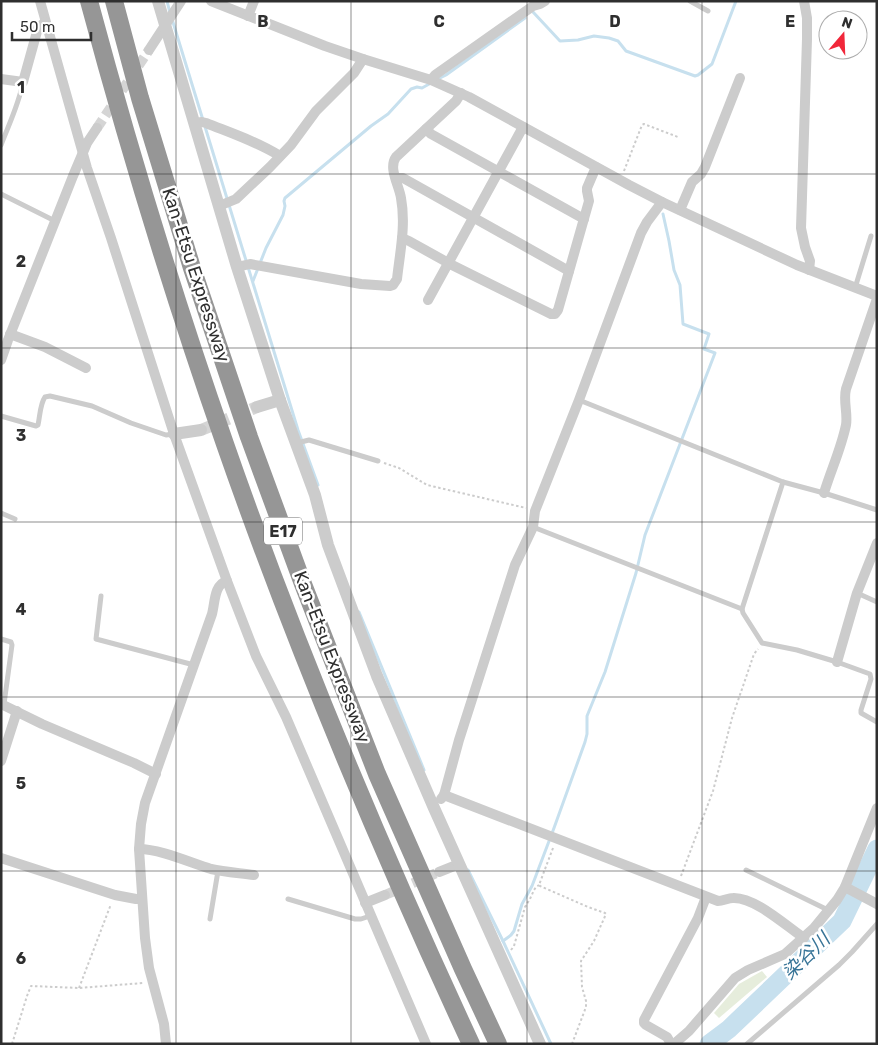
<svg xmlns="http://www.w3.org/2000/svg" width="878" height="1045" font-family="Rubik,'Noto Sans JP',sans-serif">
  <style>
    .green { fill: #e6eddc }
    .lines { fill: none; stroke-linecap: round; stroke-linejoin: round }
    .stream { stroke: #c7e0ee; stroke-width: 3 }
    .river { stroke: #c7e0ee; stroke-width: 19 }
    .minor-tunnel { stroke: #d5d5d5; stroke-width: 10; stroke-dasharray: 10 5; stroke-linecap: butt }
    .tertiary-tunnel { stroke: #d5d5d5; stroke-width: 12; stroke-dasharray: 12 6; stroke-linecap: butt }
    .path { stroke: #ccc; stroke-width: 2; stroke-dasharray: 2.5 2.5; stroke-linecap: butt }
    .service { stroke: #ccc; stroke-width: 5 }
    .minor { stroke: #ccc; stroke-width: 10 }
    .tertiary { stroke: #ccc; stroke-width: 12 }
    .motorway { stroke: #969696; stroke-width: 18 }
    .grid { fill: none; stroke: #2f2f2f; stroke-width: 1; stroke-opacity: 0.55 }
    .labels { text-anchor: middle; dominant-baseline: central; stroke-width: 5; stroke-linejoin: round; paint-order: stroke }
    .shield { fill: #fff; stroke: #6d6d6d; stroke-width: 1 }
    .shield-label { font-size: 16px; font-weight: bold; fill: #2f2f2f }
    .street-label { font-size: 18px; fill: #2f2f2f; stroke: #fff }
    .water-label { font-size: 19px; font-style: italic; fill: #377497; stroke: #fff }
    .grid-label { font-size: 16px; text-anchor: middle; font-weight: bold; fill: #2f2f2f; stroke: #fff; stroke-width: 5; stroke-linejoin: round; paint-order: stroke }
  </style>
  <rect width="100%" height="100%" fill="#fff"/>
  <polygon class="green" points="762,971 767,977 719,1018 714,1013 739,984"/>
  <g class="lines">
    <g class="stream">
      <polyline points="167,1 170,13"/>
      <polyline points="533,12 560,41 578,40 594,36 609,38 618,41 626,51 695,76 698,75 712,64 736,1"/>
      <polyline points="172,19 298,430 318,485"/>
      <polyline points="436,80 446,75 525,18"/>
      <polyline points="253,281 266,248 283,215 285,206 284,201 285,198 371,126 388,114 411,89 417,87 422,88 431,83"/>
      <polyline points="359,612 424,770"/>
      <polyline points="468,870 503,941 551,1044"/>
      <polyline points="503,941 511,935 514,931 522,904 532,886 554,828 585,742 587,734 587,716 605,672 636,573 645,535 715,353 704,349 709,334 683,324 680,285 674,270 669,241 663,214"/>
    </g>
    <polyline class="river" points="709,1044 729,1029 842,921 877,849"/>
    <g class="minor-tunnel">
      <polyline points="97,128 149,50"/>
      <polyline points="385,895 439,872"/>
    </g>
    <polyline class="tertiary-tunnel" points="201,430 257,407"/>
    <g class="path">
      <polyline points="624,171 642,125 644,124 678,137"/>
      <polyline points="384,463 399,468 427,485 526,508"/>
      <polyline points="553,848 539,885 540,886 588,907 605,913 606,914 594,941 581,961 582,987 586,1001 586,1007 572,1044"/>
      <polyline points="681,876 713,791 732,718 754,654 758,649"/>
      <polyline points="511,950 514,946 525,907 530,899 534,890 536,887 539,885"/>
      <polyline points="79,988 111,904"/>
      <polyline points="12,1044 27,996 31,986 79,988 143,983"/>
    </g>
    <g class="service">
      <polyline points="690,1 708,11"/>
      <path d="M1 145C9 124 19 104 23 82"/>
      <polyline points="1,194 55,221"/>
      <polyline points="855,288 871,236"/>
      <polyline points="579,400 783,482 824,493 877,510"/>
      <path d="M1 416 36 426 38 425C40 416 40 404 45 397L50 396 92 406 131 423 166 435 174 434"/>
      <polyline points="297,443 309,440 378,461"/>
      <polyline points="783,482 742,609 743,613 762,643 797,650 837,662 870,674 871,679 861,710 861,713 877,722"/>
      <polyline points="1,513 15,519"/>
      <polyline points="533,527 742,609"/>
      <polyline points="857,593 877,602"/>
      <polyline points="101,596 96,639 194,665"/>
      <polyline points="1,639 11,642 12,645 4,704"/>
      <polyline points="746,870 828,910"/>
      <polyline points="288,899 355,919 361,919 370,916"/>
      <polyline points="210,919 218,871"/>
      <polyline points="747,1044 839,965 852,952 877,924"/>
    </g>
    <g class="minor">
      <polyline points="40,1 87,168 111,238 174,434 227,581 256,656 286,717 426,1044"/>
      <polyline points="211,1 325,46 363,59 431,80 469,97 629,185 662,202 797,265 877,296"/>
      <polyline points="804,1 807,18 807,39 801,228 805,247 810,261 809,270"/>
      <polyline points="248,16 254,1"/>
      <polyline points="149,50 181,1"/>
      <polyline points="1,79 23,82 38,28 45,22"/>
      <polyline points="431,80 435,75 533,6 540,4 545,1"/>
      <path d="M195 123 202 122 206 123C231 133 258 142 280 156"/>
      <polyline points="426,129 431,134 584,219"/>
      <polyline points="396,178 403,178 569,271"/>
      <polyline points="219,206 236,199 270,167 291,145 316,111 354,73 363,59"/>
      <polyline points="680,210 692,182 701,174 705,167 740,78"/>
      <polyline points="402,238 409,241 452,265 551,314 555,314 558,310 589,201 587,191 587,188 596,167"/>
      <path d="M237 267 250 264 361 284 390 286 393 285 397 279C400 252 406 225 401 198 399 185 388 168 396 157L456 101 461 93"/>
      <polyline points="428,300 523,127"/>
      <polyline points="10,334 45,347 86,368"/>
      <polyline points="1,360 8,340 73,176 87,143 97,128"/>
      <path d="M824 493C831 470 841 449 846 425 848 413 843 401 846 389L877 299"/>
      <polyline points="837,662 857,593 877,543"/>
      <polyline points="1,704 42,724 134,763 156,774"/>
      <polyline points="1,761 17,711"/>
      <polyline points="444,795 459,740 515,565 533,527 535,511 579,400 641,233 647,222 662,202"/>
      <path d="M441 799 444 795 718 901C723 901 728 898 733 898 755 897 786 926 804 938"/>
      <path d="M139 849C160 849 191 863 211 869 225 872 240 873 254 875"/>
      <polyline points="1,858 115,895 136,899 142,899"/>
      <polyline points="439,872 459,864"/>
      <polyline points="845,887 877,904"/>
      <polyline points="365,903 385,895"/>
      <path d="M166 1044 164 1024 149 968 145 938 139 849 141 824 145 803 212 614C215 603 214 584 227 581"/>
      <polyline points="671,1044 667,1037 646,1025 644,1023 644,1020 698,918 706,897"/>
      <polyline points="674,1044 689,1031 735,978 748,970 785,954 814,928 837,900 845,887 877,808"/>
    </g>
    <g class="tertiary">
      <polyline points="158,1 237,267 280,400 315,495 328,545 377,676 434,808 540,1044"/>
      <polyline points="257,407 280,400"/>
      <polyline points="174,434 201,430"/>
    </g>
    <g class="motorway">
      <path d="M89 1C129 150 174 298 225 444 296 648 380 848 471 1044"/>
      <polyline points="114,1 140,98 192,268 249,437 303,584 377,774 463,969 498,1044"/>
    </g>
  </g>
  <path class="grid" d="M176 1V1044M351 1V1044M527 1V1044M702 1V1044M1 174H877M1 348H877M1 522H877M1 697H877M1 871H877"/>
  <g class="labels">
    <rect class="shield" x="264" y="517.5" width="38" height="27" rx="4"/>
    <g class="shield-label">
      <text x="283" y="531">E17</text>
    </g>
    <g class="street-label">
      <text transform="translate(196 275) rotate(72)">Kan-Etsu Expressway</text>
      <text transform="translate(332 657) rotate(69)">Kan-Etsu Expressway</text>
    </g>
    <g class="water-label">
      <text transform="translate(806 956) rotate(-44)">染谷川</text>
    </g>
  </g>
  <g class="grid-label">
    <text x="263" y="27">B</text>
    <text x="439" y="27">C</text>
    <text x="615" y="27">D</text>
    <text x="790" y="27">E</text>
    <text x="21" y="93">1</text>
    <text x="21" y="267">2</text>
    <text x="21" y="441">3</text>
    <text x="21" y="615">4</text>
    <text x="21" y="789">5</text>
    <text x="21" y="964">6</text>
  </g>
  <rect width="878" height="1045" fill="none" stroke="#2f2f2f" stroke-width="5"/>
  <g transform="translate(843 35) rotate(19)"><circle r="24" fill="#ffffff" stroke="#acacac"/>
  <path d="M0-4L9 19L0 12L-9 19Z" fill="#f1273a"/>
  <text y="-8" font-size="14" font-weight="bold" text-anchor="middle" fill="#2f2f2f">N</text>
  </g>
  <path d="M12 32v8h79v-8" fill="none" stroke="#2f2f2f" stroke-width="2.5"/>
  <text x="20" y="32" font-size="15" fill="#2f2f2f" stroke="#ffffff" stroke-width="4" paint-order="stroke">50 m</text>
</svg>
